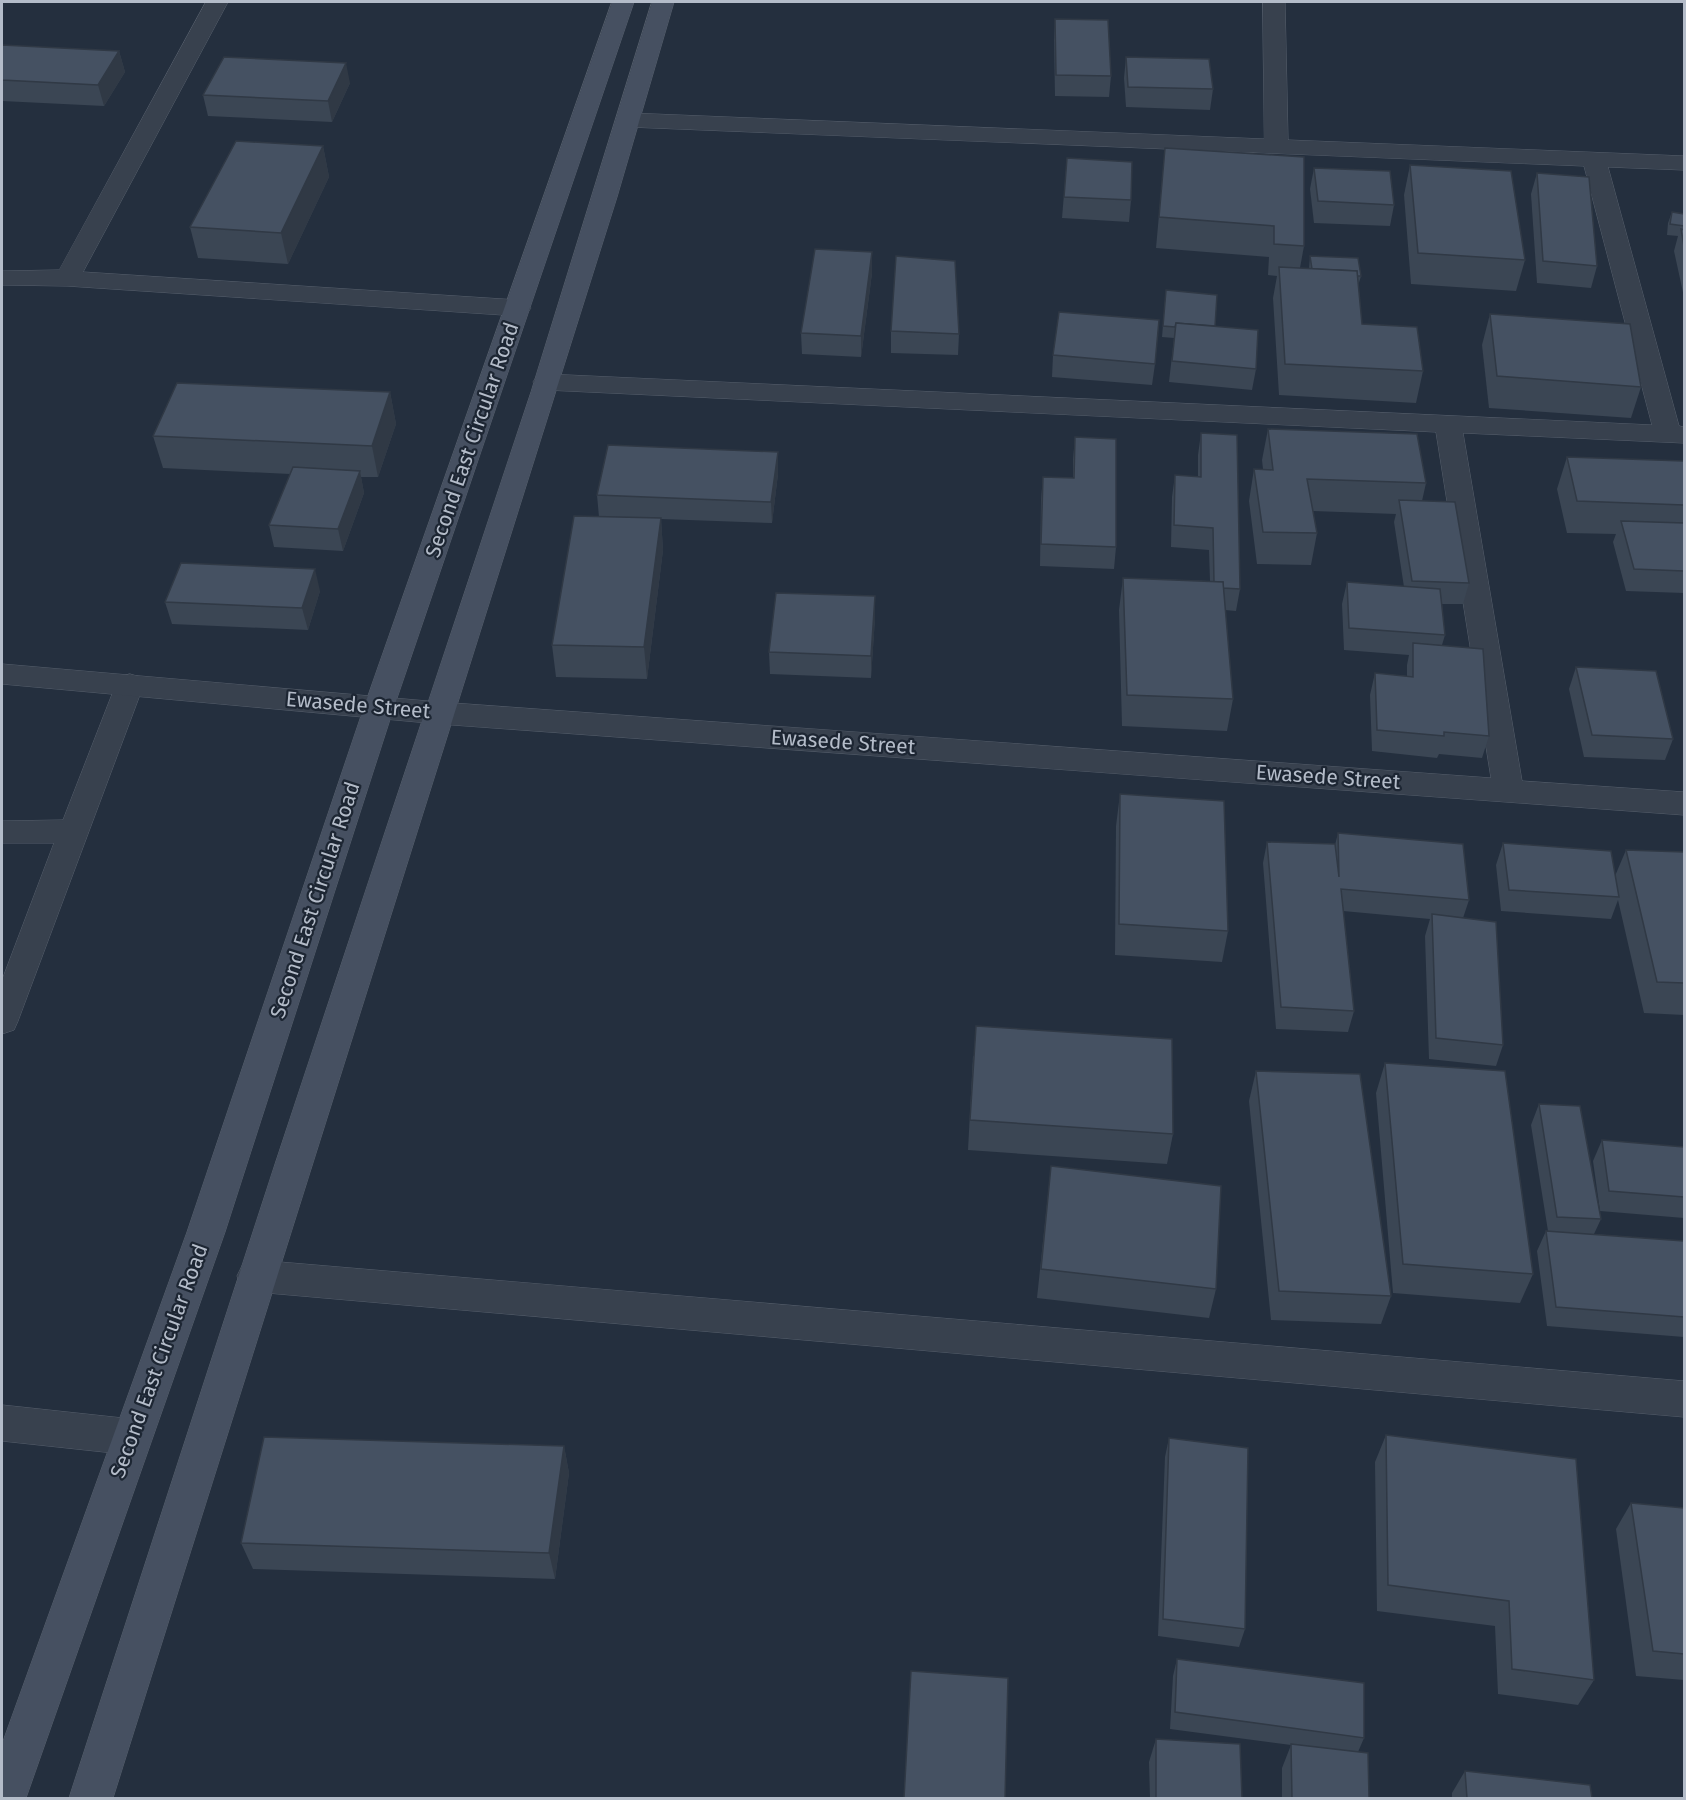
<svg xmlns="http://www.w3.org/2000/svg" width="1686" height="1800" font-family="'Fira Sans',sans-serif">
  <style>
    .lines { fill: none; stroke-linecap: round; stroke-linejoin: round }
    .lane-casing { stroke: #565f6c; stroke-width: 1 }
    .street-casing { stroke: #565f6c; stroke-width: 1 }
    .secondary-casing { stroke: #565f6c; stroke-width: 1 }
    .lane { fill: #38414e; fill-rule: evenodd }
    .street { fill: #38414e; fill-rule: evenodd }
    .secondary { fill: #465061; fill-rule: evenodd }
    .wall { fill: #3b4654 }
    .shaded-wall { fill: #303945 }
    .building { fill: #455162; stroke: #303945; stroke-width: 1.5 }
    .labels { text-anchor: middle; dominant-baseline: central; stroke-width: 4.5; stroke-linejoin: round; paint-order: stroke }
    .street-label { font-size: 21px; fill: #b4bcc9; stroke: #1d2633 }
  </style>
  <rect width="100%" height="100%" fill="#242f3e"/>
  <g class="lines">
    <g class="lane-casing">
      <polygon id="lane" points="130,674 140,677 144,684 18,1021 14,1030 2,1034 2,980 54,843 2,843 2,821 63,820 116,684 120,677"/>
    </g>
    <g class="street-casing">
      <g id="street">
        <polygon points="206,2 228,2 83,272 518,300 527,303 531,308 527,313 518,316 67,286 2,285 2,271 59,270"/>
        <polygon points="1263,2 1285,2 1288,140 1684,156 1684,170 1608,167 1679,426 1684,427 1684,443 1463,433 1522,781 1684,792 1684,815 439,724 2,684 2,664 439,702 1491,778 1436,432 546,390 537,388 533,382 537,376 546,374 1652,425 1584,166 629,127 621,125 618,120 621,115 629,113 1264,139"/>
        <polygon points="256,1260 1684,1381 1684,1417 256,1292 243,1288 237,1276 243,1264"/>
        <polygon points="2,1405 132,1419 146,1424 152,1437 146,1450 132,1455 2,1441"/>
      </g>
    </g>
    <g class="secondary-casing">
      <g id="secondary">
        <polygon points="612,2 634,2 394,707 225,1232 26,1798 2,1798 2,1744 187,1232 364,707"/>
        <polygon points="652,2 674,2 617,197 113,1798 69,1798 276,1161 531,392"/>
      </g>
    </g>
    <use href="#lane" class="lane"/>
    <use href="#street" class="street"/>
    <use href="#secondary" class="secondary"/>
  </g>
  <g class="wall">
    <polygon points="1055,19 1111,76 1109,97 1055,96 1054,40"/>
    <polygon points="2,45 119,51 125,72 104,106 2,101"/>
    <polygon points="1126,57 1213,89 1210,110 1126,107 1124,78"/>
    <polygon points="350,83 332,122 208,116 203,95"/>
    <polygon points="323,146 329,177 288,264 198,258 190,227"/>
    <polygon points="1165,148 1304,246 1300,268 1309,269 1310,256 1361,276 1358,286 1362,324 1423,371 1416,403 1279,395 1273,298 1277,276 1268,275 1269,257 1156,248"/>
    <polygon points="1067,158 1131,200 1129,222 1062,218"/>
    <polygon points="1410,165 1525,260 1516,291 1411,284 1404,195"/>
    <polygon points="1314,168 1394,205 1390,226 1314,223 1310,189"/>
    <polygon points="1537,173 1597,266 1591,288 1537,283 1531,194"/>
    <polygon points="1672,212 1684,214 1684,297 1674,251 1678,236 1667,235 1668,223"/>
    <polygon points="872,252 872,273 861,357 802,354 801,333"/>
    <polygon points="1165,301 1215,326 1256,369 1252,390 1169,382 1174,338 1162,337"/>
    <polygon points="1490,314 1641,387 1631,418 1489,408 1482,345"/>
    <polygon points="891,331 959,334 958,355 891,353"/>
    <polygon points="1053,355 1155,364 1152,385 1052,377"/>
    <polygon points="390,392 396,424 378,477 361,477 364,493 343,551 274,547 269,525 290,474 163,468 153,436"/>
    <polygon points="1268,429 1426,483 1422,501 1469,583 1463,604 1442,604 1445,635 1442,645 1489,736 1482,758 1439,754 1437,758 1372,751 1370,695 1375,673 1407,676 1407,665 1409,655 1344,650 1342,604 1347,582 1404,587 1394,522 1396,514 1313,511 1317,533 1311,565 1257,564 1249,501 1254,469 1263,469 1262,460"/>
    <polygon points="1201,433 1240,589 1236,611 1225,610 1233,699 1227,731 1122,726 1119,610 1123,578 1210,581 1209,550 1171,547 1172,497 1175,475 1198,477 1198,455"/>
    <polygon points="1075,437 1116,547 1114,569 1040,566 1041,499 1043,477 1073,478 1073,459"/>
    <polygon points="778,452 778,474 772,523 661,519 663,550 647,679 556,677 552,645 599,517 597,495"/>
    <polygon points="1567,457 1684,461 1684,593 1626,591 1613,542 1616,534 1567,533 1557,489"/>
    <polygon points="320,591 308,630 172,624 165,602"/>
    <polygon points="875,596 875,618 871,678 770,674 769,652"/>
    <polygon points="1576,667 1673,739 1665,760 1584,757 1569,689"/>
    <polygon points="1120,794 1228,931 1222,962 1115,955 1116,826"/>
    <polygon points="1338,833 1469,900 1463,918 1503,1045 1496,1066 1429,1059 1425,936 1430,919 1343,911 1354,1011 1348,1032 1276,1029 1263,863 1267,842 1335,845"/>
    <polygon points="1503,843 1615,876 1626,850 1684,852 1684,1015 1644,1013 1618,900 1611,919 1501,911 1496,865"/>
    <polygon points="973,1056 1173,1134 1167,1164 968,1150"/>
    <polygon points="1385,1063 1533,1274 1520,1303 1393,1293 1376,1093"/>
    <polygon points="1256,1071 1391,1296 1381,1324 1271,1320 1249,1101"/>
    <polygon points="1539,1104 1601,1219 1594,1234 1684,1241 1684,1337 1547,1326 1537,1251 1546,1231 1548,1231 1531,1125"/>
    <polygon points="1602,1140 1684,1147 1684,1218 1600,1211 1593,1161"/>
    <polygon points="1051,1166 1216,1289 1209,1318 1037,1298"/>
    <polygon points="1386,1435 1594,1680 1578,1705 1498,1694 1495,1626 1377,1611 1375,1462"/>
    <polygon points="1169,1438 1245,1629 1239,1647 1158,1636 1165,1457"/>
    <polygon points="564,1446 569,1473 555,1579 253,1569 241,1543"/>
    <polygon points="1631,1503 1684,1508 1684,1680 1636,1676 1616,1529"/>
    <polygon points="1177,1659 1364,1738 1358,1752 1369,1798 1282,1798 1282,1768 1291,1745 1170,1729 1173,1676"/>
    <polygon points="1156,1739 1242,1798 1150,1798 1149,1762"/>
    <polygon points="1465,1771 1592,1798 1452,1798 1452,1793"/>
  </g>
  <g class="shaded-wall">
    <polygon points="119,51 125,72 104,106 98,85"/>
    <polygon points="346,63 350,83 332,122 328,101"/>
    <polygon points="323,146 329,177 288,264 281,233"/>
    <polygon points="872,252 872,273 861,357 861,336"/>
    <polygon points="390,392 396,424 378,477 372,446"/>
    <polygon points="778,452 778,474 772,523 771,502"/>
    <polygon points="360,471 364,493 343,551 338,529"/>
    <polygon points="661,518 663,550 647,679 644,647"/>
    <polygon points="315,569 320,591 308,630 302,608"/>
    <polygon points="875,596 875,618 871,678 871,656"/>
    <polygon points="564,1446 569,1473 555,1579 549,1553"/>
  </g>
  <g class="building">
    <polygon points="1055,19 1108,20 1111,76 1056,75"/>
    <polygon points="2,45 119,51 98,85 2,80"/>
    <polygon points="224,57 346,63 328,101 203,95"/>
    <polygon points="1126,57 1209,59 1213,89 1128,87"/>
    <polygon points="236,141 323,146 281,233 190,227"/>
    <polygon points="1165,148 1304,157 1304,246 1274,244 1274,226 1159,217"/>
    <polygon points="1067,158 1132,162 1131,200 1064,197"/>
    <polygon points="1410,165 1511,171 1525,260 1418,253"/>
    <polygon points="1314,168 1390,171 1394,205 1318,201"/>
    <polygon points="1537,173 1589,177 1597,266 1543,261"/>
    <polygon points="1672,212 1684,214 1684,226 1670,224"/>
    <polygon points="1681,229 1684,230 1684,246"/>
    <polygon points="815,249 872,252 861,336 801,333"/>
    <polygon points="896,256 955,261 959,334 891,331"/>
    <polygon points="1310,256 1358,258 1361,276 1357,276 1357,271 1312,269"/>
    <polygon points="1279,267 1357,271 1362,324 1417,327 1423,371 1285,364"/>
    <polygon points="1166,290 1217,295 1215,326 1176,323 1175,327 1163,326"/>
    <polygon points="1059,312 1159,320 1155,364 1053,355"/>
    <polygon points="1490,314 1630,324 1641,387 1497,376"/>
    <polygon points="1176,323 1258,330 1256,369 1172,361"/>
    <polygon points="177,383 390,392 372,446 153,436"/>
    <polygon points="1268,429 1417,434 1426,483 1307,479 1317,533 1263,532 1254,469 1273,470"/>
    <polygon points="1201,433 1237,435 1240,589 1223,588 1223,582 1214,582 1213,528 1174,525 1175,475 1201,477"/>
    <polygon points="1075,437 1116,439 1116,547 1041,544 1043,477 1074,478"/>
    <polygon points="608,445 778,452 771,502 597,495"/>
    <polygon points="1567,457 1684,461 1684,505 1577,501"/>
    <polygon points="293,467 360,471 338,529 269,525"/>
    <polygon points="1399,500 1455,502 1469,583 1412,581"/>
    <polygon points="574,516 661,518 644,647 552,645"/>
    <polygon points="1621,521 1684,523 1684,571 1634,569"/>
    <polygon points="181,563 315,569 302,608 165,602"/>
    <polygon points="1123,578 1223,582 1233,699 1127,695"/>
    <polygon points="1347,582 1440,589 1445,635 1349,628"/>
    <polygon points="776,593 875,596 871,656 769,652"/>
    <polygon points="1413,643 1483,649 1489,736 1444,732 1444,736 1377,730 1375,673 1413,677"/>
    <polygon points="1576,667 1656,671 1673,739 1592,735"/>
    <polygon points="1120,794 1224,801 1228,931 1119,924"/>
    <polygon points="1338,833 1463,844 1469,900 1341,889 1354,1011 1281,1007 1267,842 1335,844 1339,877"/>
    <polygon points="1503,843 1611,851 1619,897 1509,890"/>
    <polygon points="1626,850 1684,852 1684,983 1657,982"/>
    <polygon points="1432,914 1496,922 1503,1045 1436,1038"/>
    <polygon points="976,1026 1172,1039 1173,1134 970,1120"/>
    <polygon points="1385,1063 1505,1071 1533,1274 1403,1264"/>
    <polygon points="1256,1071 1360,1074 1391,1296 1279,1291"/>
    <polygon points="1539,1104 1580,1106 1601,1219 1557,1217"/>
    <polygon points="1602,1140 1684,1147 1684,1197 1609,1191"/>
    <polygon points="1051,1166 1221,1186 1216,1289 1041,1269"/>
    <polygon points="1546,1231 1684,1241 1684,1317 1556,1307"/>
    <polygon points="1386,1435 1576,1459 1594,1680 1512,1669 1509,1601 1388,1585"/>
    <polygon points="264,1437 564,1446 549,1553 241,1543"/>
    <polygon points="1169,1438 1248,1448 1245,1629 1163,1619"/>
    <polygon points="1631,1503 1684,1508 1684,1654 1653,1651"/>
    <polygon points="1177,1659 1364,1683 1364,1738 1175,1712"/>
    <polygon points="911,1671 1008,1678 1005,1798 904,1798"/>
    <polygon points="1156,1739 1240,1744 1242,1798 1156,1798"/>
    <polygon points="1291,1744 1368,1753 1369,1798 1292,1798"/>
    <polygon points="1465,1771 1590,1785 1592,1798 1467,1798"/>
  </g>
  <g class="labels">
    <g class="street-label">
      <text transform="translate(472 440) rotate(-71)">Second East Circular Road</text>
      <text transform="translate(358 705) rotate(5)">Ewasede Street</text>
      <text transform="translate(843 742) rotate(4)">Ewasede Street</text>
      <text transform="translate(1328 777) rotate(4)">Ewasede Street</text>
      <text transform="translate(315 900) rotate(-72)">Second East Circular Road</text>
      <text transform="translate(159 1361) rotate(-70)">Second East Circular Road</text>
    </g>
  </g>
  <rect width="1686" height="1800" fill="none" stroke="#b4bcc9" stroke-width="6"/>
</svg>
